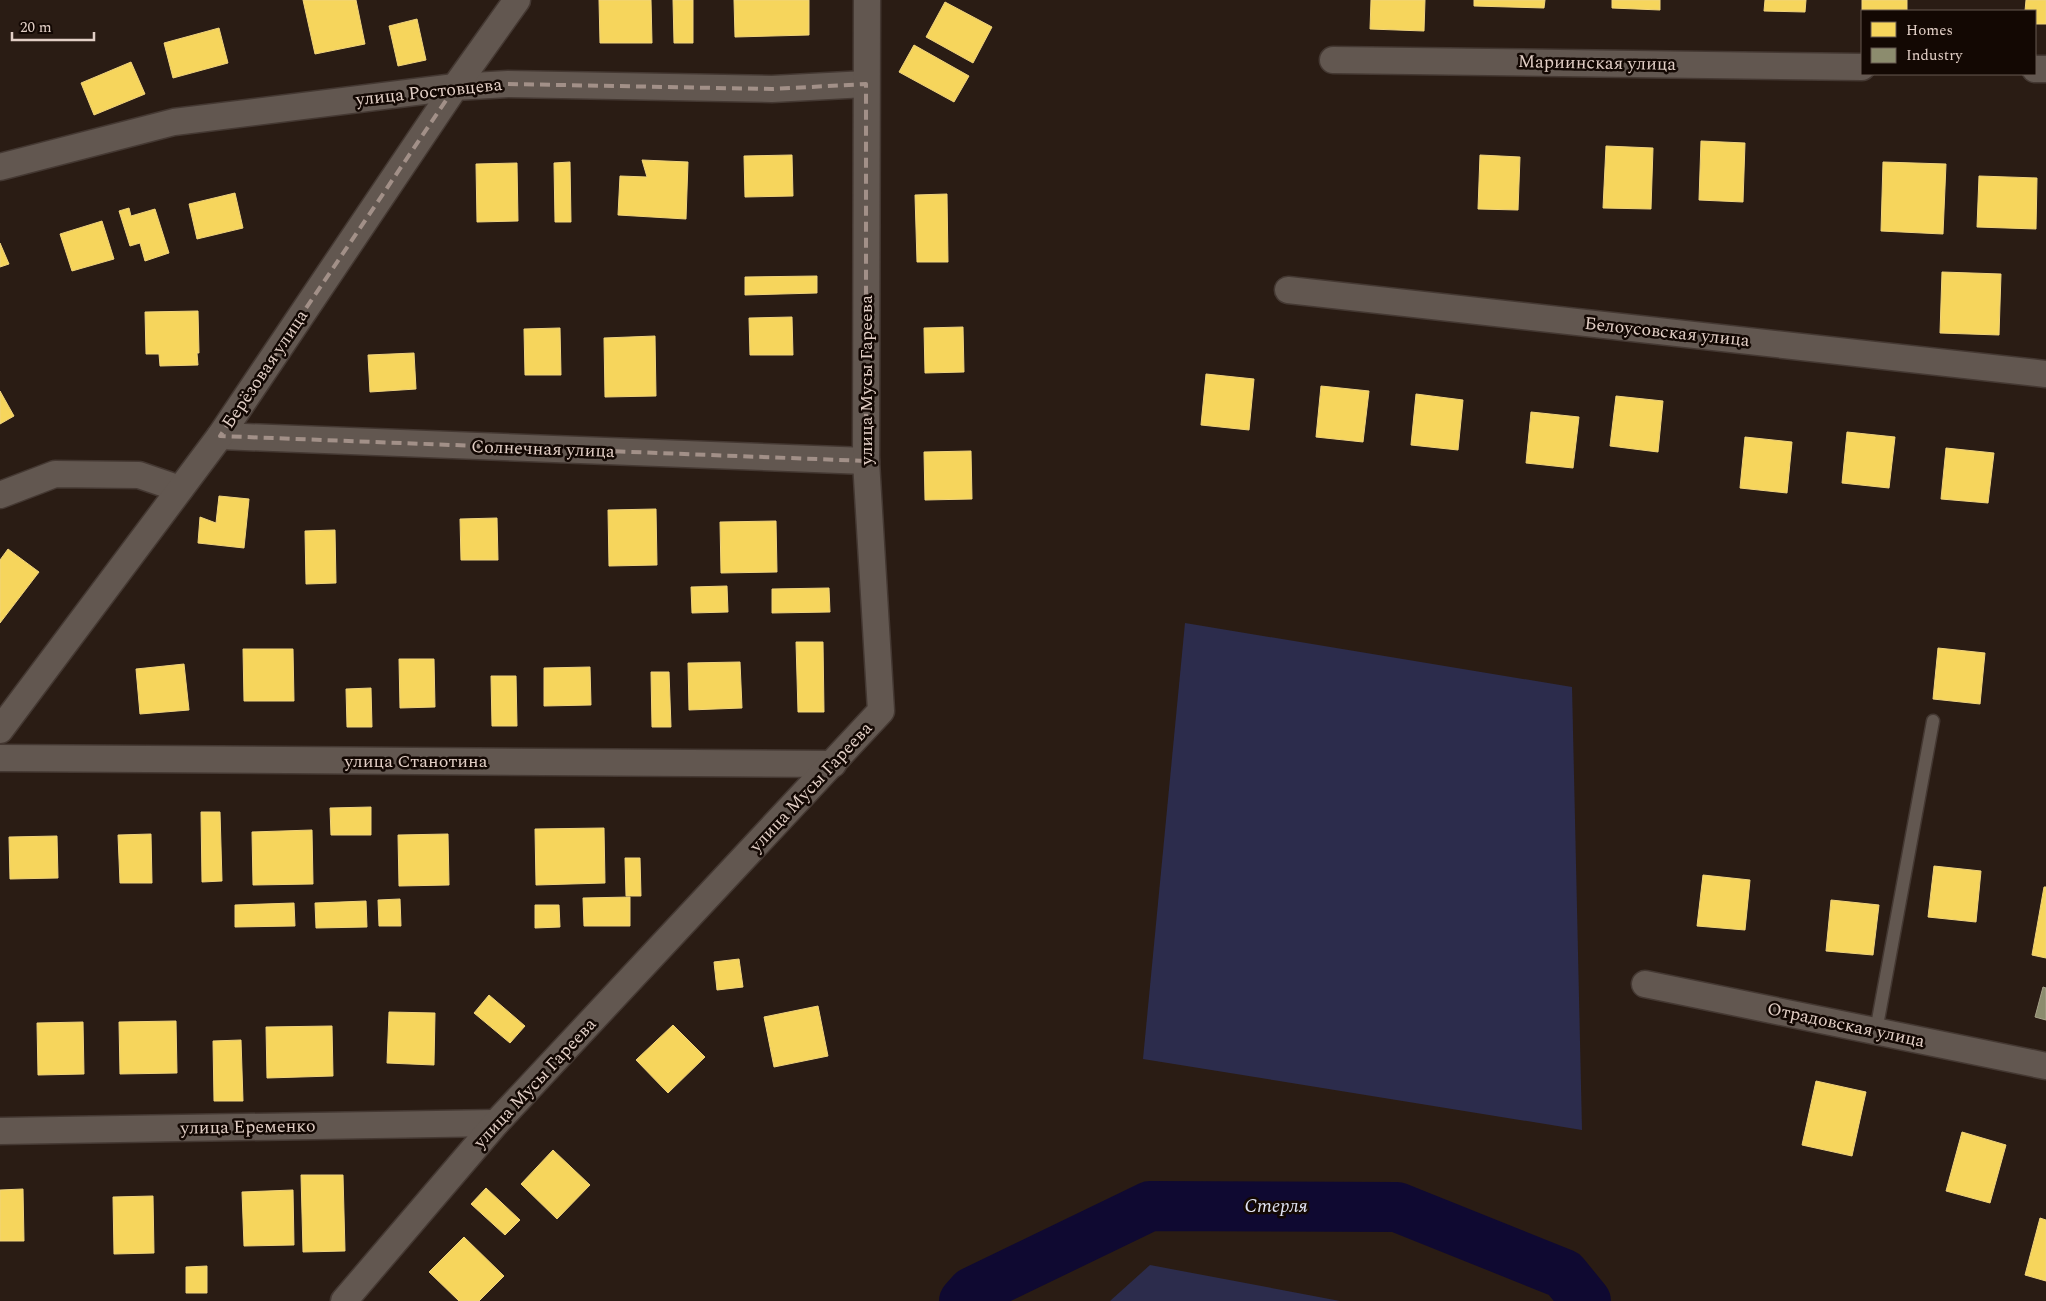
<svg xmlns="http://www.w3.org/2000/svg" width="2046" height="1301" font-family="Spectral,serif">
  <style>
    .green { fill: #2c2c4c }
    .homes { fill: #f6d55c; stroke: #f0d37c }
    .industry { fill: #8c8c6e; stroke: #a6a088 }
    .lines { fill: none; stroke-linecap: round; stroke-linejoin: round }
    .river { stroke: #0f0931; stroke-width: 50 }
    .lane-casing { stroke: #443832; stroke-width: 15 }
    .street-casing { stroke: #443832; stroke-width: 29 }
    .lane { stroke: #625750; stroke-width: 12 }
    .street { stroke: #625750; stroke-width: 26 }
    .marked { fill: none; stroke: #a29088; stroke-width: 4; stroke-dasharray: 10 6; stroke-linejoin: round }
    .labels { text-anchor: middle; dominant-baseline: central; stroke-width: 5; stroke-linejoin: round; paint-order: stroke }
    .street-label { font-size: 18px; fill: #e2cfc6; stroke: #130803 }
    .water-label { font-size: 19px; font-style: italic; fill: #e0e3f4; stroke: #130803 }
  </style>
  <rect width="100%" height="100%" fill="#2a1c14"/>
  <g class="green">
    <polygon points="1185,623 1572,687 1582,1130 1143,1059"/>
    <polygon points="1150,1265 1340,1301 1110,1301"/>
  </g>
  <g class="homes">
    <polygon points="303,0 356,0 365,44 315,54"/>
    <polygon points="599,0 651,0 652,43 600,43"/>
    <polygon points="673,0 693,0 693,43 674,43"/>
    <polygon points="734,0 809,0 809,35 735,37"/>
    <polygon points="1371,0 1425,0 1424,31 1370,29"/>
    <polygon points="1474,0 1545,0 1544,8 1474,6"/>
    <polygon points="1612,0 1660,0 1660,10 1612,8"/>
    <polygon points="1765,0 1806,0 1805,12 1764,11"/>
    <polygon points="1862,0 1907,0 1907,11 1862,11 1862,13"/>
    <polygon points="2026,0 2046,0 2046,24 2035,24 2035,11 2025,11"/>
    <polygon points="945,2 992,27 973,63 926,37"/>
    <polygon points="417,19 426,60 398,66 389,26"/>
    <polygon points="219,28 228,63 173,78 164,43"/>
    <polygon points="914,45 969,76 954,102 899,72"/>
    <polygon points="131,62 145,94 94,115 81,83"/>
    <polygon points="1701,141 1745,143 1743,202 1699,200"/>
    <polygon points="1606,146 1653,148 1651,209 1603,208"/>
    <polygon points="792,155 793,196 745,197 744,156"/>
    <polygon points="1480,155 1520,157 1518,210 1478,209"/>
    <polygon points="642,160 688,162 686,219 618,215 620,176 647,177"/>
    <polygon points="570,162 571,222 555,222 554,163"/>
    <polygon points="1883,162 1946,164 1943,234 1881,231"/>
    <polygon points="517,163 518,221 477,222 476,164"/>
    <polygon points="1979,176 2037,178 2036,229 1977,227"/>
    <polygon points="235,193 243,228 197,239 189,204"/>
    <polygon points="947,194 948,262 917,262 915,195"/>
    <polygon points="129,208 131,216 155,209 169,253 145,261 140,243 130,246 119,211"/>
    <polygon points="102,221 114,259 72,271 60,234"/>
    <polygon points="0,243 9,264 0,267"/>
    <polygon points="1942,272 2001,274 1999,335 1940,333"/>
    <polygon points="817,276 817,293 745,295 745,277"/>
    <polygon points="198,311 199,353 197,353 198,365 160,366 159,354 146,354 145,312"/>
    <polygon points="792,317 793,355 750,355 749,318"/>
    <polygon points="963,327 964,372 925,373 924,328"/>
    <polygon points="560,328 561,375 525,375 524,329"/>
    <polygon points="655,336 656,396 605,397 604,338"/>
    <polygon points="414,353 416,389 370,392 368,355"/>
    <polygon points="1206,374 1254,379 1249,430 1201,425"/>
    <polygon points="1321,386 1369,391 1363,442 1316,437"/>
    <polygon points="0,391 14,416 0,424"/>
    <polygon points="1416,394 1463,400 1458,450 1411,445"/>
    <polygon points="1616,396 1663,401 1658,452 1610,446"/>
    <polygon points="1531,412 1579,417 1573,468 1526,463"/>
    <polygon points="1847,432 1895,437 1889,488 1842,483"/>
    <polygon points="1745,437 1792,442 1787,493 1740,488"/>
    <polygon points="1946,448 1994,453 1988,503 1941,499"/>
    <polygon points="971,451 972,499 925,500 924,452"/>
    <polygon points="219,496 249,499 244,548 198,543 200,517 216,523"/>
    <polygon points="656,509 657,565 609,566 608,510"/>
    <polygon points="497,518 498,560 461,560 460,519"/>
    <polygon points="776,521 777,572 721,573 720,522"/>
    <polygon points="335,530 336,583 306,584 305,531"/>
    <polygon points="8,549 39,572 0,623 0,560"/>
    <polygon points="727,586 728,612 692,613 691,587"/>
    <polygon points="829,588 830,612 772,613 772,589"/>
    <polygon points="796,642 823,642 824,712 798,712"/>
    <polygon points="1938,648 1985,653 1980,704 1933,699"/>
    <polygon points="243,649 293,649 294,701 244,701"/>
    <polygon points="399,659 434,659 435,707 400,708"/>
    <polygon points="740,662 742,708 689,710 688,663"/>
    <polygon points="184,664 189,710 140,714 136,669"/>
    <polygon points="590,667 591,705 544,706 544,668"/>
    <polygon points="651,672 669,672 671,727 652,727"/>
    <polygon points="491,676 516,676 517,726 492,726"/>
    <polygon points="371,688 372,727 347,727 346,689"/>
    <polygon points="371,807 371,835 331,835 330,808"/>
    <polygon points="201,812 220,812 222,881 202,882"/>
    <polygon points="604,828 605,883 536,885 535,829"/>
    <polygon points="312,830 313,884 253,885 252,832"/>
    <polygon points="151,834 152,883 120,883 118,835"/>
    <polygon points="448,834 449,885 399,886 398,835"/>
    <polygon points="57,836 58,878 10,879 9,837"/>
    <polygon points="625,858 640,858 641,896 626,896"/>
    <polygon points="1934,866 1981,871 1976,922 1928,917"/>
    <polygon points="1703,875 1750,880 1745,930 1697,926"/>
    <polygon points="2044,887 2046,887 2046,958 2032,955"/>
    <polygon points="630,897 630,926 584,926 583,898"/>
    <polygon points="400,899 401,926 379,926 378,900"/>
    <polygon points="1831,900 1879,905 1873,955 1826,951"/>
    <polygon points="366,901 367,927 316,928 315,903"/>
    <polygon points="294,903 295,926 235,927 235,905"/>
    <polygon points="535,905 559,905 560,927 535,928"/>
    <polygon points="739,959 743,987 717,990 714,962"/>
    <polygon points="489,995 525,1026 510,1043 474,1013"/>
    <polygon points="818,1006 828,1056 774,1067 764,1017"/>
    <polygon points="389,1012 435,1013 434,1065 387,1063"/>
    <polygon points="176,1021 177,1073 120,1074 119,1022"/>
    <polygon points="83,1022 84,1074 38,1075 37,1023"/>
    <polygon points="673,1025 705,1057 668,1093 636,1060"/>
    <polygon points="332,1026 333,1076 267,1078 266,1027"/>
    <polygon points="241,1040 243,1101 214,1101 213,1041"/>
    <polygon points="1816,1081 1866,1092 1852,1156 1802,1145"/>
    <polygon points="1962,1132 2006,1145 1990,1203 1946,1191"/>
    <polygon points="553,1150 590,1185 557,1219 521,1184"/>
    <polygon points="301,1175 343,1175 345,1251 303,1252"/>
    <polygon points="486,1188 520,1220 505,1235 471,1204"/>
    <polygon points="23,1189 24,1241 0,1241 0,1190"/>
    <polygon points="293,1190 294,1245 244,1246 242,1192"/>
    <polygon points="153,1196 154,1253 114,1254 113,1197"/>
    <polygon points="2040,1218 2046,1220 2046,1281 2025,1275"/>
    <polygon points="464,1237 504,1276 479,1301 459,1301 429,1272"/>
    <polygon points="207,1266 207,1293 186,1293 186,1267"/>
  </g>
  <polygon class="industry" points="2043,987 2046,988 2046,1020 2035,1017"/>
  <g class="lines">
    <polyline class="river" points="964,1301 972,1292 1150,1206 1397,1207 1564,1274 1586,1301"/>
    <g class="lane-casing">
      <polyline id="lane" points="1876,1031 1933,721"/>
    </g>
    <g class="street-casing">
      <g id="street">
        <polyline points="1333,60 1862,67"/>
        <polyline points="2035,69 2046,69"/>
        <polyline points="0,167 174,122 455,87 508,84 772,89 866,84"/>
        <polyline points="1288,290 2046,374"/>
        <polyline points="220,436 866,461"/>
        <polyline points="0,495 55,474 139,475 180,489"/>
        <polyline points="0,730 220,436 455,87 517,0"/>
        <polyline points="0,758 833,764"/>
        <polyline points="1645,984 2046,1066"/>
        <polyline points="0,1131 496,1123"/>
        <polyline points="344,1301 496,1123 881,711 866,461 867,0"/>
      </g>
    </g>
    <use href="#lane" class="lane"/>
    <use href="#street" class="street"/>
  </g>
  <path class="marked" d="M508 84 772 89 866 84V461L220 436 455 87Z"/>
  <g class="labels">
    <g class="street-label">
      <text transform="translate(1597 63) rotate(1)">Мариинская улица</text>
      <text transform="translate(429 92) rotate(-6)">улица Ростовцева</text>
      <text transform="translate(1667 332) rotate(6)">Белоусовская улица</text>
      <text transform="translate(265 369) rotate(-56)">Берёзовая улица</text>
      <text transform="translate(866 380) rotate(-90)">улица Мусы Гареева</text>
      <text transform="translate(543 449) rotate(2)">Солнечная улица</text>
      <text x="416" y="761">улица Станотина</text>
      <text transform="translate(811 787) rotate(-47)">улица Мусы Гареева</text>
      <text transform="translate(1846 1025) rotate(12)">Отрадовская улица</text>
      <text transform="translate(535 1083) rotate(-47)">улица Мусы Гареева</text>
      <text transform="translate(248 1127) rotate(-1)">улица Еременко</text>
    </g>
    <g class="water-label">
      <text x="1276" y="1206">Стерля</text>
    </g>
  </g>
  <rect x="1861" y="10" width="175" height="65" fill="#130803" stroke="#665851"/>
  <rect x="1871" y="22" width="25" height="15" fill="#f6d55c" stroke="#665851"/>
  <text x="1906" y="35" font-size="15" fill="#e2cfc6">Homes</text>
  <rect x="1871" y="48" width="25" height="15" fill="#8c8c6e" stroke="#665851"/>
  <text x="1906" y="60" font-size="15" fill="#e2cfc6">Industry</text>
  <path d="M12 32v8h82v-8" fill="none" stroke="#e2cfc6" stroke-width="2.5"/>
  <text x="20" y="32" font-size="15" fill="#e2cfc6" stroke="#130803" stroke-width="4" paint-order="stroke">20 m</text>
</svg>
